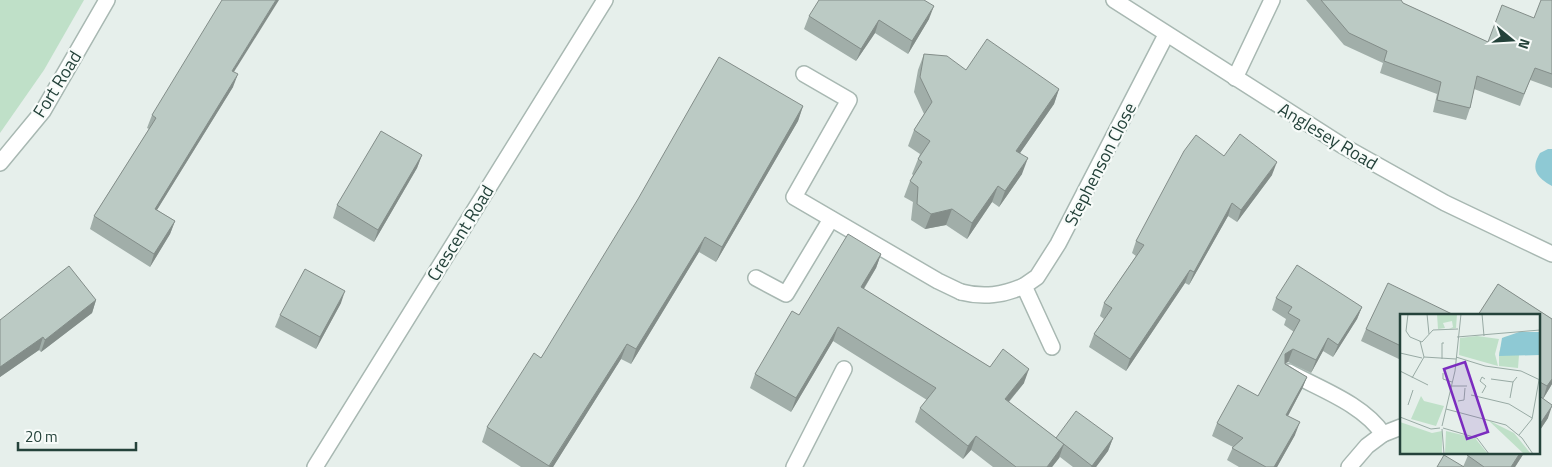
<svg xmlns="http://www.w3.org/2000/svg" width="1552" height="467" font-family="'Titillium Web',sans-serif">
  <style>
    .green { fill: #bfe0c8 }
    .water { fill: #8ec9d4 }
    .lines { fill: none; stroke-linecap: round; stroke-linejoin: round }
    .service-casing { stroke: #a8b8b2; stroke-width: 18 }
    .minor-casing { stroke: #a8b8b2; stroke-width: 18 }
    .tertiary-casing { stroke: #a8b8b2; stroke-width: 18 }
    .service { stroke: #fff; stroke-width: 15 }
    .minor { stroke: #fff; stroke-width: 15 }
    .tertiary { stroke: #fff; stroke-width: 15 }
    .wall { fill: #a1aea9 }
    .shaded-wall { fill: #838d89 }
    .building { fill: #bbcac4; stroke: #838d89 }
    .labels { text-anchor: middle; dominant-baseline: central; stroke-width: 4.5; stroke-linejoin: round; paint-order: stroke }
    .street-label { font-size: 18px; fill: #24423a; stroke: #f7fbf9 }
    .inset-road { fill: none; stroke: #98aaa4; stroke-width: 1 }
    .view { fill: #7b2cbf; fill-opacity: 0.15; stroke: #7b2cbf; stroke-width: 2.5 }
    .inset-edge { fill: none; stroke: #24423a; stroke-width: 2.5 }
  </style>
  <rect width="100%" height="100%" fill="#e6efeb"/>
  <polygon class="green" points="0,0 84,0 44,70 0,133"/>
  <path class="water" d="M1548 149H1552V186C1537 178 1530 169 1540 153Z"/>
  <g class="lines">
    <g class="service-casing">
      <g id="service">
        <polyline points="804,74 849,100 794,197 938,281 961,292"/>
        <polyline points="1235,78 1272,0"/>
        <polyline points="756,278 786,294 831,219"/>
      </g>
    </g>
    <g class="minor-casing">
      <g id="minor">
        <path d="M961 292C984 298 1003 295 1024 286"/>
        <polyline points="1052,347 1024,286 1037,277 1058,244 1166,35"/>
        <path d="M1289 372C1320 389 1363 404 1383 434L1401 427"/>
        <polyline points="315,467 605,0"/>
        <polyline points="794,467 844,369"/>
        <polyline points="1349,467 1367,446 1383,434"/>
      </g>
    </g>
    <g class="tertiary-casing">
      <g id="tertiary">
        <polyline points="1114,0 1343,146 1445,203 1552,254"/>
        <polyline points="0,163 43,111 107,0"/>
      </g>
    </g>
    <use href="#service" class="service"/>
    <use href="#minor" class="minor"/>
    <use href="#tertiary" class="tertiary"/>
  </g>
  <g class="wall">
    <polygon points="1306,0 1401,0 1403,3 1488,42 1534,18 1552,0 1552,88 1530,80 1520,106 1474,89 1470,108 1466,120 1433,112 1437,94 1380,73 1383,63 1344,45"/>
    <polygon points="809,16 929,19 908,54 875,33 856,61 804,29"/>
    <polygon points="924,54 966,70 1059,89 1054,104 1020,153 1022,174 999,207 992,202 967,239 946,225 925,229 911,220 913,202 904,197 910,181 913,175 912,174 920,154 908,146 914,130 924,114 914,92 918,70"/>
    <polygon points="234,72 233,87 157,210 175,221 170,234 150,267 90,229 94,216 149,129 147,128 152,115"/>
    <polygon points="803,106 798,121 716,262 699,252 631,364 621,359 553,467 521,467 482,442 487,427 541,358"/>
    <polygon points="422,155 417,168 374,242 333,218 337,205"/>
    <polygon points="1224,156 1272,175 1237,222 1228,216 1189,285 1185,283 1126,371 1089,347 1094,334 1104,319 1100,316 1104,303 1136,256 1132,253 1136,241"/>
    <polygon points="881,254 876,268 864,289 990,367 1024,383 1009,402 1056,438 1113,438 1108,451 1096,467 1073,467 1060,457 1052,467 993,467 971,450 963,459 915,422 920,408 927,400 833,341 791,412 750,388 755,374 799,315"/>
    <polygon points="1498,284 1552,319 1552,384 1543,399 1548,418 1538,433 1538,316 1478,316"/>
    <polygon points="1276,298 1362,307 1357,319 1333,357 1323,351 1311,373 1288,362 1285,363 1307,377 1302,389 1288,416 1295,435 1277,467 1239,467 1227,460 1233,447 1212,436 1217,423 1258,396 1294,332 1284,325 1286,319 1272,310"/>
    <polygon points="96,300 92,313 41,352 39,350 0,377 0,320"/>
    <polygon points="341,303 316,349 275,327 280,315"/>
    <polygon points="1401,316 1401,360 1361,341 1366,329"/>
    <polygon points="1469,453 1524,453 1515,467 1437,467 1463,467"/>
  </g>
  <g class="shaded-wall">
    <polygon points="276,0 279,0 227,83 232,71"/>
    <polygon points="934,6 929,19 908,54 912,41"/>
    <polygon points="879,20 875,33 856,61 861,49"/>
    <polygon points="238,74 233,87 150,221 155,209"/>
    <polygon points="1059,89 1054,104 1011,166 1016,151"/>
    <polygon points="803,106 798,121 716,262 722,247"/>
    <polygon points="422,155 417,168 374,242 378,230"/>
    <polygon points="1028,158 1022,174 999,207 1005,191"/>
    <polygon points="1277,162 1272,175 1237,222 1241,210"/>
    <polygon points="998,186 992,202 967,239 972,223"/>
    <polygon points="1232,203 1228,216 1189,285 1194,272"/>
    <polygon points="952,209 946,225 925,229 931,214"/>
    <polygon points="175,221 170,234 150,267 154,254"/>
    <polygon points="705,237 699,252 631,364 636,349"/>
    <polygon points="881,254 876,268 856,301 861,287"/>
    <polygon points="1190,270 1185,283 1126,371 1130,359"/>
    <polygon points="345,291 341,303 316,349 320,337"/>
    <polygon points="96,300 92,313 41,352 45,340"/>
    <polygon points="1362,307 1357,319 1333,357 1338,345"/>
    <polygon points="838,327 833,341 791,412 796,398"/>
    <polygon points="43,337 39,350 0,377 0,367"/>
    <polygon points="1328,338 1323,351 1311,373 1316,360"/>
    <polygon points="627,344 621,359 553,467 549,467"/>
    <polygon points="1293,349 1288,362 1280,366 1285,354"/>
    <polygon points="1029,369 1024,383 1000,412 1005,399"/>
    <polygon points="1307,377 1302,389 1282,427 1286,415"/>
    <polygon points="1552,379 1552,384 1543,399 1547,386"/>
    <polygon points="1552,406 1548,418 1538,433 1538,427"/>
    <polygon points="1300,422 1295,435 1277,467 1274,467"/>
    <polygon points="976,436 971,450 963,459 968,446"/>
    <polygon points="1113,438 1108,451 1096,467 1091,467"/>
    <polygon points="1064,444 1059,458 1052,467 1047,467"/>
    <polygon points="1520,453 1524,453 1515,467 1511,467"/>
  </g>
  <g class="building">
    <polygon points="222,0 276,0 232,71 238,74 155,209 175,221 154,254 94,216 156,118 152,115"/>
    <polygon points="819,0 924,0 934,6 912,41 879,20 861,49 809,16"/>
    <polygon points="1321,0 1401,0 1403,3 1488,42 1502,5 1534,18 1541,0 1552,0 1552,74 1535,68 1524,94 1477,76 1470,108 1437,100 1441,82 1384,61 1387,51 1349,33"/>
    <polygon points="987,39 1059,89 1016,151 1028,158 1005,191 998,186 972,223 952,209 931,214 917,204 918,187 910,181 922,162 918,159 930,141 914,130 932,102 920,77 924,54 947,56 966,70"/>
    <polygon points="719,57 803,106 722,247 705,237 636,349 627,344 549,466 487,427 534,353 541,358 638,199"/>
    <polygon points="381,131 422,155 378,230 337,205"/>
    <polygon points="1240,134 1277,162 1241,210 1232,203 1194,272 1190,270 1130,359 1094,334 1112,308 1104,303 1144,245 1136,241 1184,151 1196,135 1224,156"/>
    <polygon points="848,234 881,254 861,287 990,367 1003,349 1029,369 1005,399 1064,444 1047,467 1016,467 976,436 968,446 920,408 936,388 838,327 796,398 755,374 792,311 799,315"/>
    <polygon points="1297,265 1362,307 1338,345 1328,338 1316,360 1293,349 1285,354 1285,364 1307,377 1286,415 1300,422 1274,467 1266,467 1232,448 1243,438 1217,423 1238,385 1258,396 1300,320 1288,313 1292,307 1276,298"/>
    <polygon points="69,266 96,300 45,340 43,337 0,367 0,320"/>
    <polygon points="305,269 345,291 320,337 280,315"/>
    <polygon points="1388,283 1454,315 1454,316 1401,316 1401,346 1366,329"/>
    <polygon points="1498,284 1552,319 1552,379 1547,386 1538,381 1538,316 1480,316 1478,315"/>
    <polygon points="1538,395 1552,405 1552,406 1538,427"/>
    <polygon points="1076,411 1113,438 1092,466 1056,438"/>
    <polygon points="1469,453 1520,453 1511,467 1484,467 1467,455"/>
    <polygon points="1444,455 1464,467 1437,467"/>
  </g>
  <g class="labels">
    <g class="street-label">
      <text transform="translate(57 84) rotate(-58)">Fort Road</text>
      <text transform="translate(1328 136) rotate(31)">Anglesey Road</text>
      <text transform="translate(1100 164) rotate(-63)">Stephenson Close</text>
      <text transform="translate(460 233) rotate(-58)">Crescent Road</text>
    </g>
  </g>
  <g transform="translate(1400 314)">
    <rect width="140" height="140" fill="#e6efeb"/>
    <path d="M37 0H57L56 14 49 15 53 13 52 7 43 9 45 14 38 15ZM140 18 103 41 137 39 140 41H119L118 54 99 52V39L104 23ZM77 22 99 25 95 40 98 52 59 41 60 24ZM21 82 24 87 44 92 36 112 11 105ZM88 106 114 119 131 140H124ZM0 108 32 119 42 117V140H0ZM46 117 75 124 88 140H45Z" fill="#bfe0c8"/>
    <path d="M119 18H140V41L99 42 102 24Z" fill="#8ec9d4"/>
    <path class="inset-road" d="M27 0 29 20M82 0 84 22M6 17 10 23 22 28 33 16 58 15M6 17 8 0M57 23 140 16M20 27 24 43M0 39 22 44M24 43 56 45M56 43 85 52 121 57 140 66M42 45V29H44M0 57 28 71M43 59V65L52 68M12 64 24 43M91 65 113 68M51 72H67M82 79 86 72 80 67 82 63 85 65M71 81 109 90 132 104M110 84 113 68 117 63M58 87 64 86 65 74M8 91 13 76M46 95 106 111 122 124 133 140M0 103 31 115 40 114M42 112 55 57 61 0M43 114 77 124 89 140M42 115 44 140M119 121 132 105 139 66"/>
    <path class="view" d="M65 48 88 118 67 125 44 55Z"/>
    <rect width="140" height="140" class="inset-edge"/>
  </g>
  <g transform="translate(1512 40) rotate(108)" stroke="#f7fbf9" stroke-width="4" paint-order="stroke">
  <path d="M0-4L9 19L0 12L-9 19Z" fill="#24423a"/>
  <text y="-8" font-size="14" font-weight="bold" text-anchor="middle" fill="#24423a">N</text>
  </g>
  <path d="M18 442v8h118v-8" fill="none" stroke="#24423a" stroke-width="2.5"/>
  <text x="25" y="442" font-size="15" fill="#24423a" stroke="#f7fbf9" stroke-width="4" paint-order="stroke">20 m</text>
</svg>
